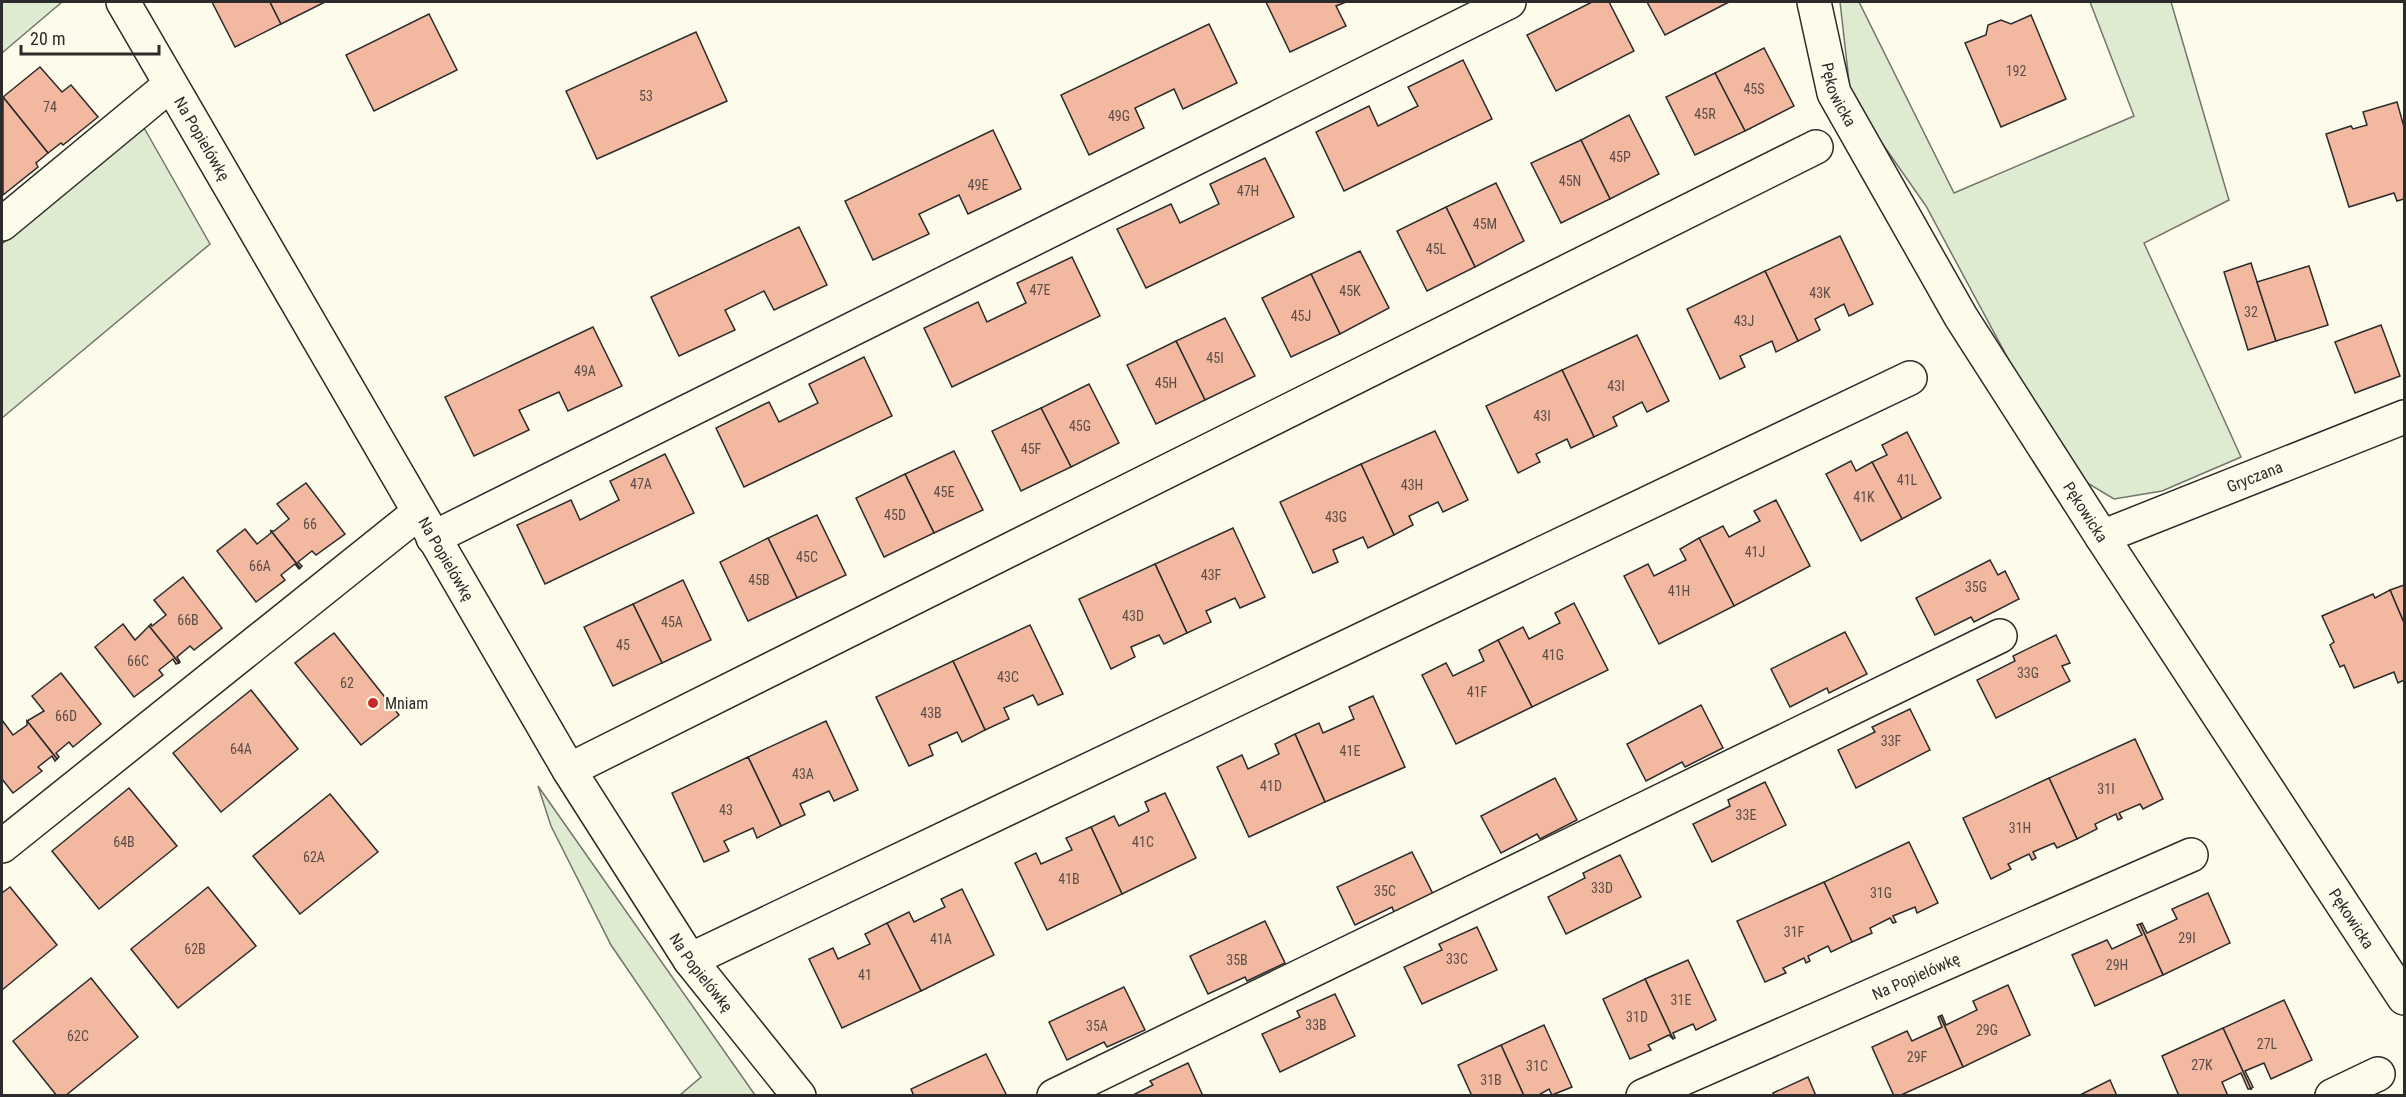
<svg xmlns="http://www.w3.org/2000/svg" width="2406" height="1097" font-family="'Roboto Condensed',sans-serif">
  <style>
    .green { fill: #deebd1; stroke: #74746e; stroke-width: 1.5 }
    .building { fill: #f2b8a0; stroke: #2b2b2b; stroke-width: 1.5 }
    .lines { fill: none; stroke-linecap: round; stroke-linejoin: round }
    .minor-casing { stroke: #2b2b2b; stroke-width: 36 }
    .minor { stroke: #fdfbea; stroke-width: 33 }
    .poi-dot { fill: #c62828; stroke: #fdfbea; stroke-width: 2 }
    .labels { text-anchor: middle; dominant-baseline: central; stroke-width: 4.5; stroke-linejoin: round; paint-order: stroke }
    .number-label { font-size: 14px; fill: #5d4e48 }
    .street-label { font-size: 16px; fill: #2b2b2b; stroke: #fdfbea }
    .poi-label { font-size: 16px; fill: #2b2b2b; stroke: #fdfbea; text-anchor: start }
  </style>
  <rect width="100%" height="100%" fill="#fdfbea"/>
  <g class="green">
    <polygon points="2,2 62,2 2,53"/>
    <polygon points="1840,2 1859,2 1954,193 2134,116 2090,2 2171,2 2229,200 2144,243 2241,457 2162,491 2114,499 2069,472 1926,206 1851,99"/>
    <polygon points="143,126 210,244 2,418 2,244"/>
    <polygon points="538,786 755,1095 680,1095 701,1077 611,945 551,826"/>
  </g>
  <g class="building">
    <polygon points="212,2 270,2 281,24 235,47"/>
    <polygon points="270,2 325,2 281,24"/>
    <polygon points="1266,2 1346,2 1336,6 1346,26 1290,52"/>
    <polygon points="1592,2 1609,2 1634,51 1556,91 1527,35"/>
    <polygon points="1647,2 1729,2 1665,35"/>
    <polygon points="429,14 457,70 374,111 346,55"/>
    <polygon points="2031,15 2066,99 2001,127 1965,43 1986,35 1988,25 2001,20 2011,24"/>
    <polygon points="1209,24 1237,83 1183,109 1174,89 1135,108 1144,128 1089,155 1061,95"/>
    <polygon points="696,32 727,101 597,159 566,91"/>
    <polygon points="1764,48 1794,106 1745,131 1715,73"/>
    <polygon points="1463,60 1492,119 1344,191 1316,132 1369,106 1378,126 1418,106 1408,87"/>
    <polygon points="40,67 62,92 71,85 98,117 63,145 61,143 48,153 3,97"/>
    <polygon points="1715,73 1745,131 1695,155 1666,97"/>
    <polygon points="3,97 48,153 36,163 38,167 3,195"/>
    <polygon points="2397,102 2404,127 2404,199 2397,201 2394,193 2349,207 2326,134 2351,126 2353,129 2367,125 2363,112"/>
    <polygon points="1629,115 1659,174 1610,199 1581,140"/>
    <polygon points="993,130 1021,189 968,214 959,195 919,214 929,234 873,260 845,201"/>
    <polygon points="1581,140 1610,199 1561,223 1531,163"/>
    <polygon points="1265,158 1294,217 1146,288 1117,229 1171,204 1180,223 1219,204 1210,184"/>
    <polygon points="1496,183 1524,241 1475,267 1446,207"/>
    <polygon points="1446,207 1475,267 1427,291 1397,231"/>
    <polygon points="799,227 827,285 774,310 764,291 725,310 735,330 679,356 651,297"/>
    <polygon points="1840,236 1873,304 1849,316 1844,304 1815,319 1820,330 1798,341 1765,271"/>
    <polygon points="1360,251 1389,308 1340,334 1311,274"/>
    <polygon points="1072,257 1100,316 952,387 924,328 978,302 987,322 1026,303 1017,283"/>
    <polygon points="2251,263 2276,341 2248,350 2224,272"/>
    <polygon points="2309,266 2328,325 2276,341 2257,282"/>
    <polygon points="1765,271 1798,341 1776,352 1772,341 1740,356 1745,367 1720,379 1687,309"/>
    <polygon points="1311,274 1340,334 1291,357 1262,298"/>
    <polygon points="1225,318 1255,376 1205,400 1176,341"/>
    <polygon points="2381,325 2400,376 2355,393 2335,342"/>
    <polygon points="593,327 622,386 568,411 559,392 519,410 529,430 474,456 445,397"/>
    <polygon points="1637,335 1669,401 1647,412 1642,402 1613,417 1617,426 1594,437 1562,370"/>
    <polygon points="1176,341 1205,400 1156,424 1127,365"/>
    <polygon points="864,357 892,416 744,487 716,428 769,402 779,422 818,403 809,384"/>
    <polygon points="1562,370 1594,437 1571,448 1567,439 1536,454 1540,462 1518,473 1486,406"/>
    <polygon points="1089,384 1119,443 1071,467 1041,408"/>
    <polygon points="1041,408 1071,467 1021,491 992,431"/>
    <polygon points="1435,431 1468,500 1443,512 1438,502 1409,516 1413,525 1394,535 1361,464"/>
    <polygon points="1907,432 1941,498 1902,519 1872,462 1887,455 1882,445"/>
    <polygon points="954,451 983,510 934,533 905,474"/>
    <polygon points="665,454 694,513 545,584 517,525 571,500 580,520 619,500 610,481"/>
    <polygon points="1851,461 1856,471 1872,462 1902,519 1861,541 1826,474"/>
    <polygon points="1361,464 1394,535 1368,548 1363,537 1333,550 1338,562 1313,573 1280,502"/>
    <polygon points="905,474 934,533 884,557 856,498"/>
    <polygon points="306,483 345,534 316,555 312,551 298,562 302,566 300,568 271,531 274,531 289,519 277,504"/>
    <polygon points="1776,500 1810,566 1734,606 1699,538 1723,526 1729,537 1760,521 1754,511"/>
    <polygon points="817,515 846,575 797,598 768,538"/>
    <polygon points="1233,528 1265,597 1240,608 1235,598 1206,611 1211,622 1187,633 1155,564"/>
    <polygon points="245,529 257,544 271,533 271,531 300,568 299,569 295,564 281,575 285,580 256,602 217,551"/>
    <polygon points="768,538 797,598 748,621 720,562"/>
    <polygon points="1699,538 1734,606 1659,644 1624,576 1648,564 1654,576 1686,560 1680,549"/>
    <polygon points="1990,560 1998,575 2005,571 2019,599 1974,622 1971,617 1935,635 1916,598"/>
    <polygon points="1155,564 1187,633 1164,644 1159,635 1131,647 1135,657 1111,669 1079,599"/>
    <polygon points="183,577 222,628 194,650 190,646 177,657 180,662 179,663 149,626 151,624 152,626 166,615 154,600"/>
    <polygon points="683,580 711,640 662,663 633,604"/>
    <polygon points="2404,585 2404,623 2390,590"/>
    <polygon points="2390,590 2404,623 2404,680 2398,683 2394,672 2354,688 2344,665 2340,667 2330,645 2334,642 2322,616 2373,594 2375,598"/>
    <polygon points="1574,603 1608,670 1532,707 1498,640 1523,627 1529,639 1560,623 1555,613"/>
    <polygon points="633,604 662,663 613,686 584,627"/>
    <polygon points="123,624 135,640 149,626 179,663 176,664 173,659 159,670 163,675 134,697 95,647"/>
    <polygon points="1030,625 1063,694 1038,705 1033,695 1004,708 1009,719 985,730 953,661"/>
    <polygon points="1845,632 1867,674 1829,693 1827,688 1790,707 1771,669"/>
    <polygon points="334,633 399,715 361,745 295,663"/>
    <polygon points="2056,635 2070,663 2062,666 2070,681 1996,718 1977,680 2015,661 2013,656"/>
    <polygon points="1498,640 1532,707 1456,744 1422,675 1446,663 1453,676 1484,661 1479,650"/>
    <polygon points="953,661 985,730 962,742 957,732 929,745 933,755 909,766 876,697"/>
    <polygon points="61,673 101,724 73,747 69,742 56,753 59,757 57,759 27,721 44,711 32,696"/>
    <polygon points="251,690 298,749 221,812 173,753"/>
    <polygon points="1373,696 1405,767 1325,802 1295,734 1319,723 1323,733 1354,719 1349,707"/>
    <polygon points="1701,705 1723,748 1685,767 1682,762 1646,781 1627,744"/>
    <polygon points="1910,709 1930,750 1856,788 1838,750 1875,732 1872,727"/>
    <polygon points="2,720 13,735 27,725 27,721 57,759 55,761 52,756 38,767 42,771 13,793 2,779"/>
    <polygon points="826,721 858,790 834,801 829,791 800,804 805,815 781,826 748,757"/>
    <polygon points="1295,734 1325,802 1249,837 1217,767 1242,755 1248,769 1279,754 1275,744"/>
    <polygon points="2135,739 2163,799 2143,809 2140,804 2119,813 2122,818 2118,820 2116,814 2095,824 2097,829 2077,839 2049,778"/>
    <polygon points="748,757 781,826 757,838 753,828 724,841 729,851 704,862 672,793"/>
    <polygon points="1555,778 1577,820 1540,839 1537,834 1501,853 1481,816"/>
    <polygon points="2049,778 2077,839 2057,848 2054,843 2033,852 2036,858 2032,860 2029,854 2008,864 2011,869 1991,879 1963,818"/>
    <polygon points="1765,782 1786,825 1712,862 1693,824 1730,806 1728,800"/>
    <polygon points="129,788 177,846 99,909 52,851"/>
    <polygon points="1165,793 1196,858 1122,894 1091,827 1114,816 1119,826 1149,811 1145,802"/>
    <polygon points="330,794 378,852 300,914 253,856"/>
    <polygon points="1091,827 1122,894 1047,930 1015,863 1036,853 1041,864 1072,850 1066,838"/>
    <polygon points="1909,842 1938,903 1917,913 1915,907 1893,916 1896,922 1893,923 1890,918 1870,928 1872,933 1852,942 1824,882"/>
    <polygon points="1412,852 1433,894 1394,912 1392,907 1355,925 1337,887"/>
    <polygon points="1620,855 1641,897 1566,934 1548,897 1585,878 1583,873"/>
    <polygon points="1824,882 1852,942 1831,952 1828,946 1808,956 1810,961 1806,963 1804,958 1783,968 1786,973 1765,982 1737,921"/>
    <polygon points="10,887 57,945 2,990 2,893"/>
    <polygon points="208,887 256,946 178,1008 131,949"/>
    <polygon points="962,889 994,955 921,991 887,923 909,912 914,922 945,907 941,899"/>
    <polygon points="2208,893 2230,943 2163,975 2140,924 2142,923 2147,933 2177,919 2172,909"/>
    <polygon points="1265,921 1285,963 1247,981 1245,977 1208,994 1190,956"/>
    <polygon points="887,923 921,991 842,1028 809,959 833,948 838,959 870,944 865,934"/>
    <polygon points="2140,924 2163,975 2095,1006 2072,955 2107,940 2112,949 2142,935 2137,925"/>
    <polygon points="1477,927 1497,970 1422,1004 1404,967 1442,950 1439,944"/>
    <polygon points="1688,960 1716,1020 1696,1030 1693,1024 1673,1033 1675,1038 1673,1039 1645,979"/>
    <polygon points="91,978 138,1037 65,1096 57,1096 13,1041"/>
    <polygon points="1645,979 1673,1039 1669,1035 1648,1045 1651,1050 1630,1059 1603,999"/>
    <polygon points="2008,985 2030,1035 1963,1067 1940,1016 1942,1015 1946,1025 1977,1010 1973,1001"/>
    <polygon points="1124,987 1145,1030 1107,1047 1104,1042 1067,1060 1049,1022"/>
    <polygon points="1335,994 1355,1036 1280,1072 1262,1034 1300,1017 1297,1011"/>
    <polygon points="2284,1000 2312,1060 2271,1079 2264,1063 2245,1071 2253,1087 2251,1089 2223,1028"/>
    <polygon points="1940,1016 1963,1067 1899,1096 1894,1096 1872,1047 1907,1031 1912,1041 1942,1027 1938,1017"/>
    <polygon points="1544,1025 1572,1087 1552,1095 1549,1089 1537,1096 1524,1096 1501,1045"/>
    <polygon points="2223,1028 2251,1089 2248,1089 2241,1073 2222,1082 2228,1096 2179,1096 2162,1056"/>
    <polygon points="1501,1045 1524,1096 1472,1096 1458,1065"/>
    <polygon points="986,1054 1007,1096 914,1096 911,1089"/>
    <polygon points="1188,1063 1203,1096 1131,1096 1153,1085 1150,1081"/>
    <polygon points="1808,1077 1816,1096 1774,1096 1773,1093"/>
    <polygon points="2110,1080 2117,1096 2078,1096"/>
  </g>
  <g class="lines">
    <g class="minor-casing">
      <g id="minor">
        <path id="s1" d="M123 2 569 770 690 960 799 1096"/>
        <path id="s2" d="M1814 2 1834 93 1961 317 2102 537 2404 998"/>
        <polyline points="2,224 170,85"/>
        <path id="s3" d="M2102 537 2404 417"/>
        <polyline points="433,538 1509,2"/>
        <polyline points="569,770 1816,147"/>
        <polyline points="2,846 418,513"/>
        <polyline points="690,960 1910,378"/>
        <polyline points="1054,1096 2000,636"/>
        <path id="s4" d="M1643 1096 2191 855"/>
        <polyline points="2332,1096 2378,1074"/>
      </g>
    </g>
    <use href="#minor" class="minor"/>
  </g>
  <circle class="poi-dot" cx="373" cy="703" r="6"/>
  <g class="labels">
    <g class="number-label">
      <text x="2016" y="71">192</text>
      <text x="1754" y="89">45S</text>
      <text x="646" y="96">53</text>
      <text x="50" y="107">74</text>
      <text x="1705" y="114">45R</text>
      <text x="1119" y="116">49G</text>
      <text x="1620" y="157">45P</text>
      <text x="1570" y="181">45N</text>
      <text x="978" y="185">49E</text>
      <text x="1248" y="191">47H</text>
      <text x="1485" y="224">45M</text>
      <text x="1436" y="249">45L</text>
      <text x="1040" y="290">47E</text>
      <text x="1350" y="291">45K</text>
      <text x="1820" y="293">43K</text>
      <text x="2251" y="312">32</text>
      <text x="1301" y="316">45J</text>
      <text x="1744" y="321">43J</text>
      <text x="1215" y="358">45I</text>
      <text x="585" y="371">49A</text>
      <text x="1166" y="383">45H</text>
      <text x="1616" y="386">43I</text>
      <text x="1542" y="416">43I</text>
      <text x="1080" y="426">45G</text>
      <text x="1031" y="449">45F</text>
      <text x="1907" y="480">41L</text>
      <text x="641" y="484">47A</text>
      <text x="1412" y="485">43H</text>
      <text x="944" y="492">45E</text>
      <text x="1864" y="497">41K</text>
      <text x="895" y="515">45D</text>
      <text x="1336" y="517">43G</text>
      <text x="310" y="524">66</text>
      <text x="1755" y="552">41J</text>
      <text x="807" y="557">45C</text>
      <text x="260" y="566">66A</text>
      <text x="1211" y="575">43F</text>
      <text x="759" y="580">45B</text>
      <text x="1976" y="587">35G</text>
      <text x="1679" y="591">41H</text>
      <text x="1133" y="616">43D</text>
      <text x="188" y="620">66B</text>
      <text x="672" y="622">45A</text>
      <text x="623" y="645">45</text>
      <text x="1553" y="655">41G</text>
      <text x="138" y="661">66C</text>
      <text x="2028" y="673">33G</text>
      <text x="1008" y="677">43C</text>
      <text x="347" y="683">62</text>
      <text x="1477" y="692">41F</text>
      <text x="931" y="713">43B</text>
      <text x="66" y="716">66D</text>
      <text x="1891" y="741">33F</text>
      <text x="241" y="749">64A</text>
      <text x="1350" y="751">41E</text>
      <text x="803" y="774">43A</text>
      <text x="1271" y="786">41D</text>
      <text x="2106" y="789">31I</text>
      <text x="726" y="810">43</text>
      <text x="1746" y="815">33E</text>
      <text x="2020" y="828">31H</text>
      <text x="124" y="842">64B</text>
      <text x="1143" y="842">41C</text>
      <text x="314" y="857">62A</text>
      <text x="1069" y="879">41B</text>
      <text x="1602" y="888">33D</text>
      <text x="1385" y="891">35C</text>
      <text x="1881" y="893">31G</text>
      <text x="1794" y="932">31F</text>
      <text x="2187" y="938">29I</text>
      <text x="941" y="939">41A</text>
      <text x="195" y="949">62B</text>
      <text x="1457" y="959">33C</text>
      <text x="1237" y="960">35B</text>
      <text x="2117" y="965">29H</text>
      <text x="865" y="975">41</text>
      <text x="1681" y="1000">31E</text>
      <text x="1637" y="1017">31D</text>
      <text x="1316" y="1025">33B</text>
      <text x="1097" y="1026">35A</text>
      <text x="1987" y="1030">29G</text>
      <text x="78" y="1036">62C</text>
      <text x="2267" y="1044">27L</text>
      <text x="1917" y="1057">29F</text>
      <text x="2202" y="1065">27K</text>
      <text x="1537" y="1066">31C</text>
      <text x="1491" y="1080">31B</text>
    </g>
    <g class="street-label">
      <text stroke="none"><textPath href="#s2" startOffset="96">Pękowicka</textPath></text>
      <text stroke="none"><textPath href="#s1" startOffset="158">Na Popielówkę</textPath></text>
      <text stroke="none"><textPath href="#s3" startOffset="164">Gryczana</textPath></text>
      <text stroke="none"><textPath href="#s2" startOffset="582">Pękowicka</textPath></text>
      <text stroke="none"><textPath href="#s1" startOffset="644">Na Popielówkę</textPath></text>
      <text stroke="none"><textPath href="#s2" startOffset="1068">Pękowicka</textPath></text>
      <text stroke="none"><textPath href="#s1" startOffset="1130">Na Popielówkę</textPath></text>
      <text stroke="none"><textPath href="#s4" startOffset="298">Na Popielówkę</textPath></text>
    </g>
    <g class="poi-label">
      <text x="385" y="703">Mniam</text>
    </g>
  </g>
  <rect width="2406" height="1097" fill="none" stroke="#2b2b2b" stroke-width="6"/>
  <path d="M21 45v9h138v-9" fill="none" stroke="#2b2b2b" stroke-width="3"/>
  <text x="30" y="45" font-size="18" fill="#2b2b2b" stroke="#fdfbea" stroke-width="4.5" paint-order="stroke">20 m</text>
</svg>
